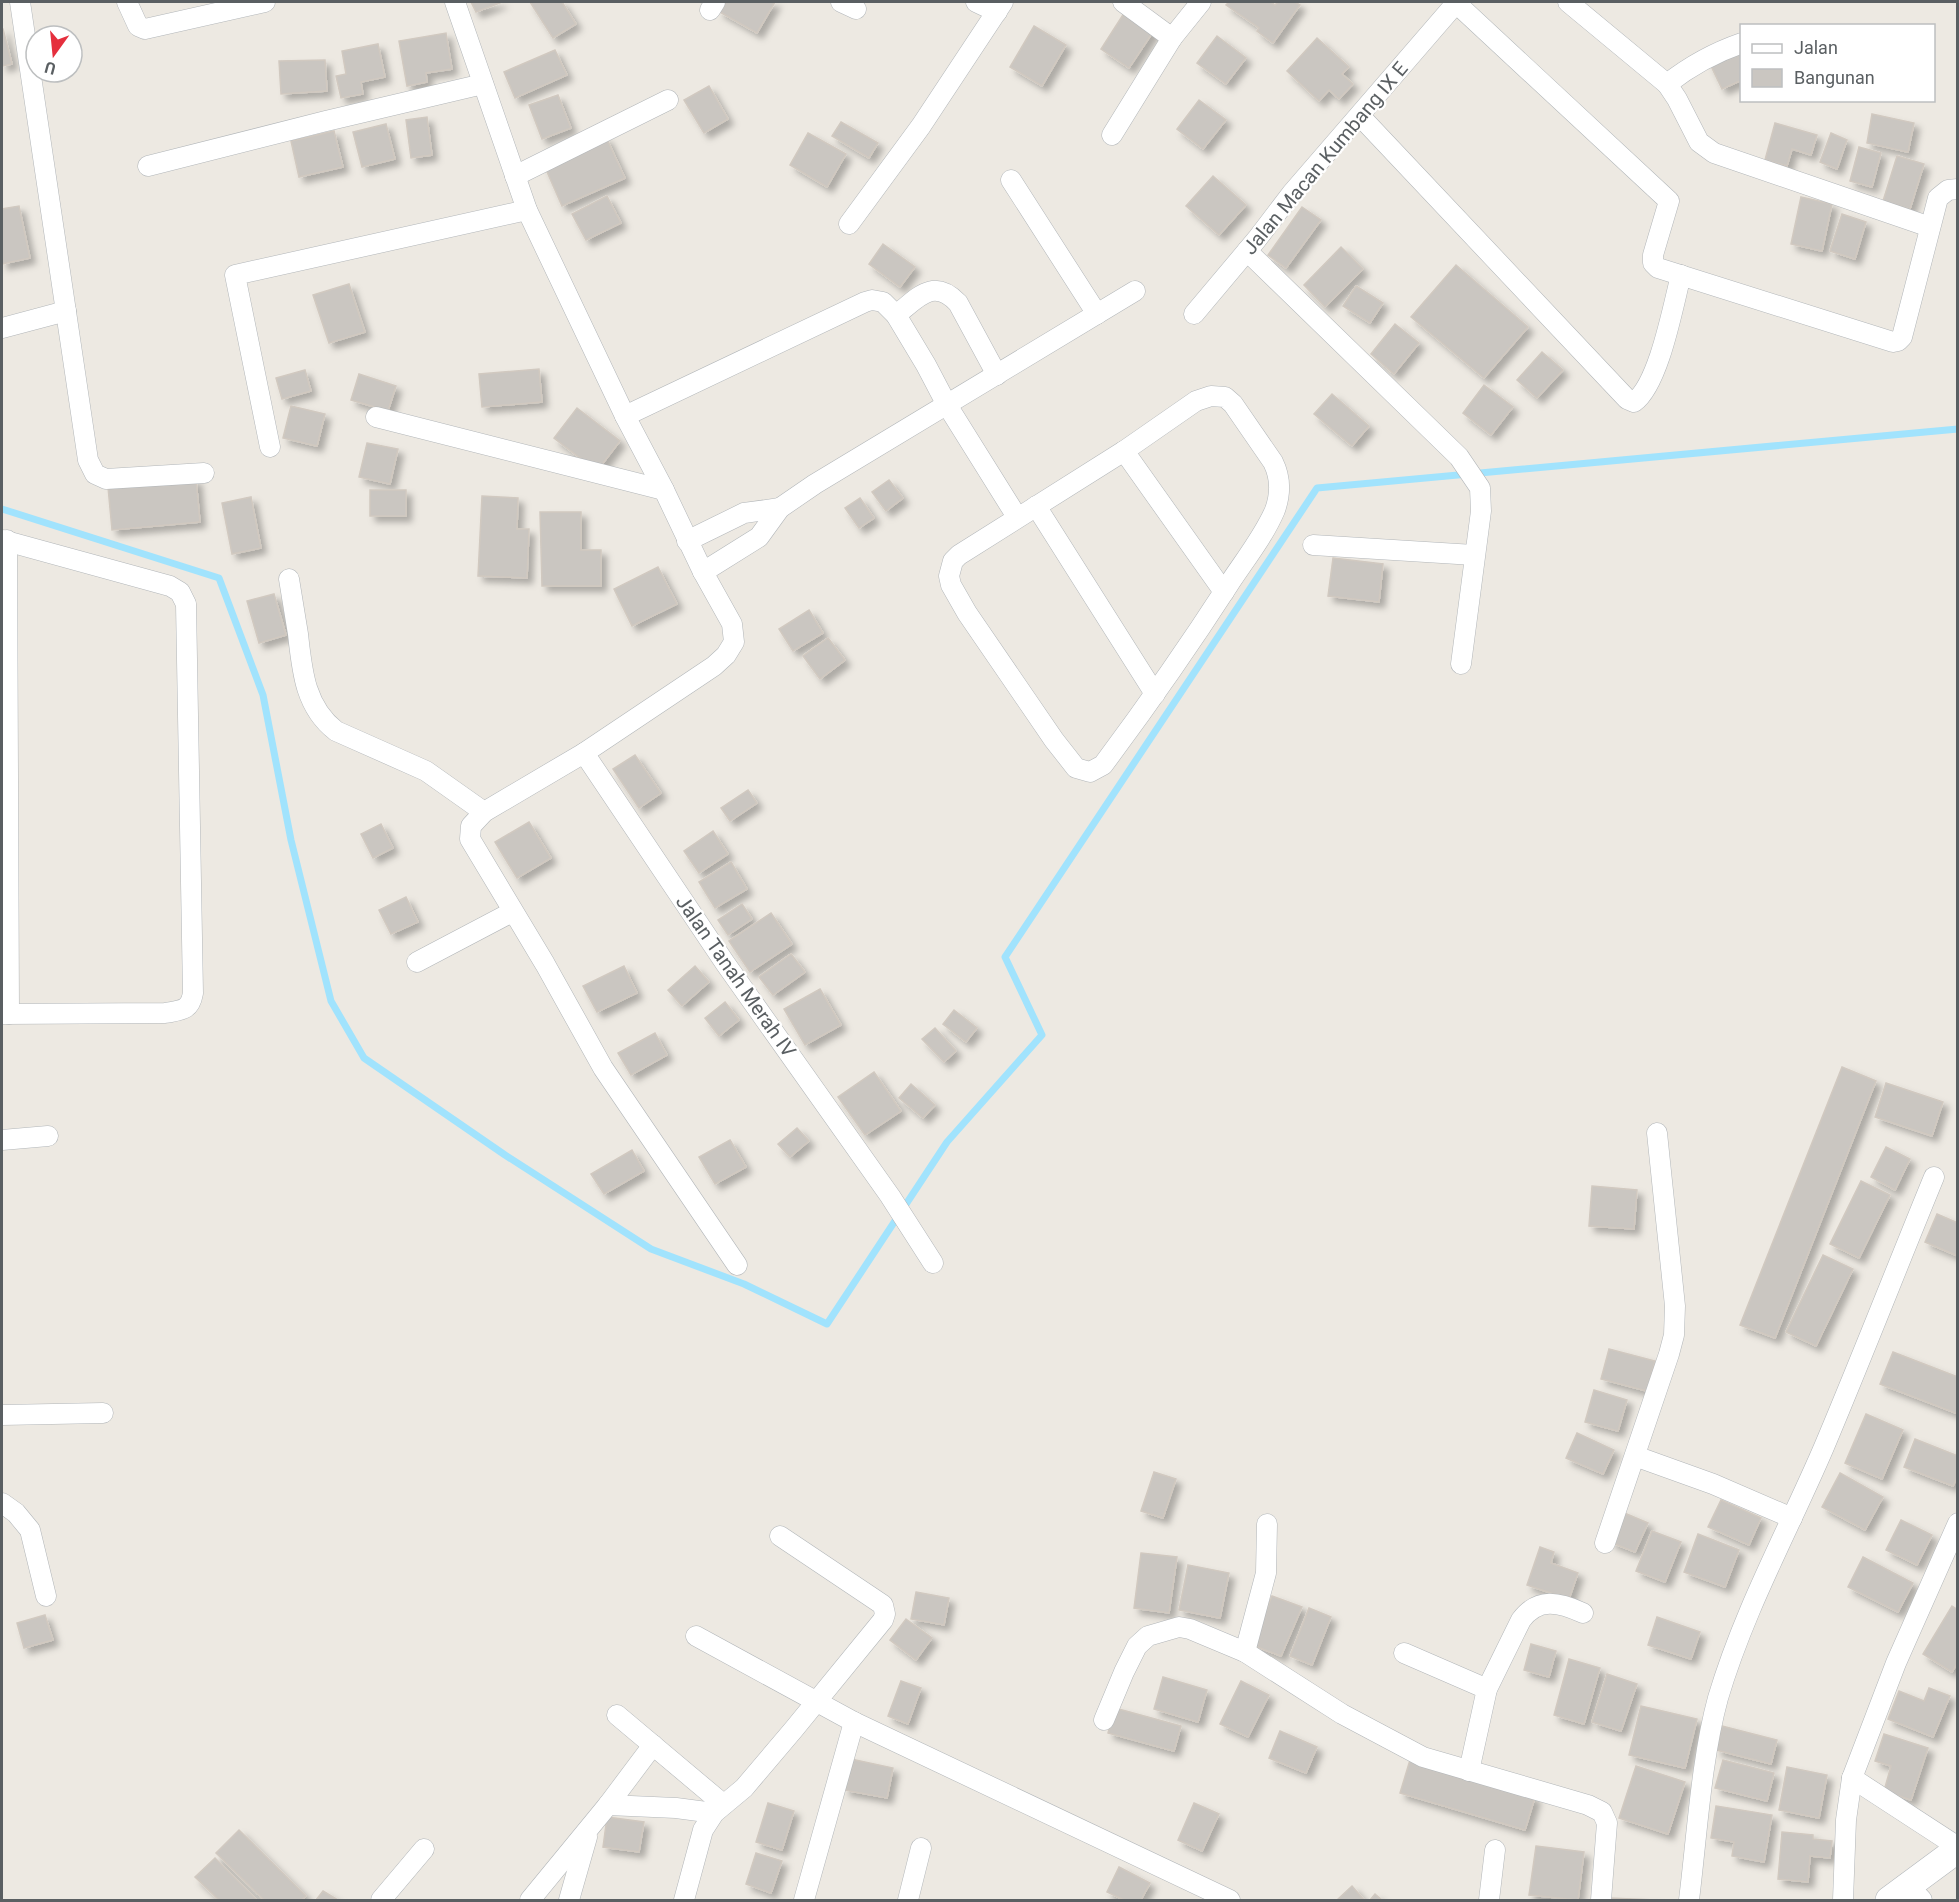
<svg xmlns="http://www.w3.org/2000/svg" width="1959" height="1902" font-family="Roboto,sans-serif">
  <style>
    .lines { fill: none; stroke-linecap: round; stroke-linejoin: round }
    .stream { stroke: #a1e3fd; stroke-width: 7 }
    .building { fill: #cac6c1; stroke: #d1c9c0; stroke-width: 1.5; filter: url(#shadow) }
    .street-casing { stroke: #b2b6b9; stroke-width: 21 }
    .secondary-casing { stroke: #b3b8bc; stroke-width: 28 }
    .street { stroke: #fff; stroke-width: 20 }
    .secondary { stroke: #fff; stroke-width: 27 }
    .labels { text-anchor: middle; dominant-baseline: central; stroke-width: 4.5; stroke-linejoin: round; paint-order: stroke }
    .street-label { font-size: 20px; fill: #5a5f62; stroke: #fff }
  </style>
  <defs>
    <filter id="shadow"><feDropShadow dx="5.5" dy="5.5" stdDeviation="3" flood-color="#0004"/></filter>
  </defs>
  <rect width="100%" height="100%" fill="#ede9e2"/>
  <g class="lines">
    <polyline class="stream" points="2,509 219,578 263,695 291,840 331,1001 364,1058 505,1155 651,1249 744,1284 827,1324 947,1142 1042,1035 1005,957 1317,488 1958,429"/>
  </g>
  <g class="building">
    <polygon points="471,2 502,2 476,12"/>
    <polygon points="530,2 562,2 576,24 553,38"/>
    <polygon points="724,2 775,2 757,33 718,11"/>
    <polygon points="1229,2 1271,2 1275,5 1278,2 1295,2 1300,5 1273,43 1257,31 1259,28 1226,5"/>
    <polygon points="1126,10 1155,29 1129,68 1101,49"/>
    <polygon points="1034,26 1066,45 1042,86 1010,67"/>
    <polygon points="3,29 12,64 2,66 2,29"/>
    <polygon points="446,33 452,69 426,73 427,82 407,86 399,41"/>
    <polygon points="1217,36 1246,58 1226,84 1197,63"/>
    <polygon points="1317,38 1349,67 1342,74 1353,84 1339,99 1329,90 1319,101 1287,71"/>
    <polygon points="378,44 385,77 361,82 363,94 341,98 336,76 346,74 342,51"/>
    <polygon points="1742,48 1742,80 1722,89 1709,62"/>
    <polygon points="555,50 567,75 515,98 504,72"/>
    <polygon points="325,60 327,91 281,94 279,61"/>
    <polygon points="709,86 728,119 704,133 684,100"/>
    <polygon points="558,95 571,128 542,139 529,105"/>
    <polygon points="1199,100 1226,120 1203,149 1177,129"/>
    <polygon points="1872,114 1914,123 1908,152 1867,143"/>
    <polygon points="427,117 432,155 411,158 406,120"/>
    <polygon points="841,122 878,143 869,158 832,136"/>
    <polygon points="1775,123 1817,135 1811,155 1792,149 1787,166 1765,160"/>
    <polygon points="386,124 395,159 362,167 353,132"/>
    <polygon points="334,131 343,167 299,177 291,141"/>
    <polygon points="808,133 846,154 827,187 790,165"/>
    <polygon points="1831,133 1847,140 1837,169 1820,162"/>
    <polygon points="606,137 625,178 562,206 544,165"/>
    <polygon points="1859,147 1881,153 1872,187 1850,181"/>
    <polygon points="1897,156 1924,164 1910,209 1883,201"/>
    <polygon points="1213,176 1246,205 1219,235 1186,206"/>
    <polygon points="607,196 621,223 586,240 572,214"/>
    <polygon points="1801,197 1832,204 1822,251 1791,244"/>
    <polygon points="19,206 30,258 2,264 2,209"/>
    <polygon points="1302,207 1321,220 1286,268 1268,255"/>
    <polygon points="1842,214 1866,222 1855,259 1830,251"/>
    <polygon points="883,244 915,267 900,287 869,264"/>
    <polygon points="1341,247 1363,269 1325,307 1304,285"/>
    <polygon points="1456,265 1528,327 1484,378 1411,317"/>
    <polygon points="349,284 365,332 329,343 313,295"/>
    <polygon points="1356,286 1383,303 1370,323 1343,306"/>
    <polygon points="1395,324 1419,343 1394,374 1371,354"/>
    <polygon points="1542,352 1563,370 1537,398 1517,380"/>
    <polygon points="539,369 542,402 482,407 479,374"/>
    <polygon points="305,370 311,391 282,399 276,378"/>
    <polygon points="359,374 396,386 388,411 351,400"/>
    <polygon points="1484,385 1513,407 1491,435 1463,413"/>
    <polygon points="1332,394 1369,426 1352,446 1314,414"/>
    <polygon points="291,406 325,414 317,446 283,438"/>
    <polygon points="577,408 620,441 597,471 554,438"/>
    <polygon points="367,443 398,449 390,484 359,477"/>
    <polygon points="196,479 200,522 112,530 108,487"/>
    <polygon points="889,480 903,498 886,511 872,492"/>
    <rect x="370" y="490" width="36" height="26"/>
    <polygon points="482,496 518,498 517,529 529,529 527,578 478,576"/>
    <polygon points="251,497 261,548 232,554 222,503"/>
    <polygon points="860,498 874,518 859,528 845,508"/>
    <polygon points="540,512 581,512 581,550 601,550 601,586 542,586"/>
    <polygon points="1333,558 1383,564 1379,602 1328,596"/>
    <polygon points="658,567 677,604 632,626 614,589"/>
    <polygon points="274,594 286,635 259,643 247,601"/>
    <polygon points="809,610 823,633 793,651 779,629"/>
    <polygon points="828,638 845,660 820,679 803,656"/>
    <polygon points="635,755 661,793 639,808 613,769"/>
    <polygon points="748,790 757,803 730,821 721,808"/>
    <polygon points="529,822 551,858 517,878 495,842"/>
    <polygon points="381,824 393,848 373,858 361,834"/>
    <polygon points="713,831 728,854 699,873 684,851"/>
    <polygon points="731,862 747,889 715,908 699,882"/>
    <polygon points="406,897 418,922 391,934 379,910"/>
    <polygon points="742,904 752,919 728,935 718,920"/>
    <polygon points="771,913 792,944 750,972 729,941"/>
    <polygon points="791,954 805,972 773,995 759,977"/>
    <polygon points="624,966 637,993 597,1012 583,986"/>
    <polygon points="695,966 709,982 682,1006 668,990"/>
    <polygon points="820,989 841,1025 805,1045 784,1009"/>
    <polygon points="725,1002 739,1020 719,1036 705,1018"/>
    <polygon points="954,1010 977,1028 966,1042 943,1024"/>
    <polygon points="935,1028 956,1051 944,1062 922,1039"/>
    <polygon points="655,1033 667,1055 631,1075 618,1053"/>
    <polygon points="1842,1067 1876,1081 1775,1338 1740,1325"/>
    <polygon points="874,1072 901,1111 865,1135 838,1097"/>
    <polygon points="1886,1083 1943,1102 1932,1136 1875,1117"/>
    <polygon points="911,1084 935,1105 923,1118 899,1098"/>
    <polygon points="797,1128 809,1141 790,1157 778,1144"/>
    <polygon points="730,1140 746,1167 715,1184 699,1157"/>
    <polygon points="1886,1147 1910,1159 1895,1190 1871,1177"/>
    <polygon points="632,1150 644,1171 604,1194 591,1174"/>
    <polygon points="1861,1181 1890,1195 1859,1258 1830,1244"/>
    <polygon points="1592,1186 1637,1190 1634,1229 1589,1226"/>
    <polygon points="1937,1214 1958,1223 1958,1256 1925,1242"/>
    <polygon points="1823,1255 1853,1269 1816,1346 1786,1332"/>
    <polygon points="1609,1349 1655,1361 1647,1391 1601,1379"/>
    <polygon points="1893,1352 1958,1377 1958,1414 1880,1384"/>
    <polygon points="1594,1390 1627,1400 1618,1431 1585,1422"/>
    <polygon points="1866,1414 1903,1430 1882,1479 1845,1463"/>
    <polygon points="1577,1433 1614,1450 1603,1474 1566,1458"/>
    <polygon points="1915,1439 1958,1456 1958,1475 1953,1486 1904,1467"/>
    <polygon points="1154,1472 1176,1479 1163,1518 1141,1511"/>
    <polygon points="1840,1473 1883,1497 1865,1530 1822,1507"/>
    <polygon points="1721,1500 1761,1518 1749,1545 1708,1527"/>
    <polygon points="1622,1512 1648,1523 1635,1552 1610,1542"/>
    <polygon points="1901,1520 1932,1535 1917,1565 1886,1550"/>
    <polygon points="1652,1531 1681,1542 1665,1582 1636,1571"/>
    <polygon points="1698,1534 1739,1550 1725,1587 1684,1572"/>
    <polygon points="1540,1547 1554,1552 1551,1563 1578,1573 1569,1599 1527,1585"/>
    <polygon points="1141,1553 1177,1557 1169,1613 1134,1608"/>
    <polygon points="1863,1557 1913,1583 1898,1612 1848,1587"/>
    <polygon points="1188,1565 1229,1573 1220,1618 1179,1610"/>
    <polygon points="916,1592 949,1598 944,1625 911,1619"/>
    <polygon points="1272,1596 1302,1607 1281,1656 1252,1645"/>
    <polygon points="1952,1606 1958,1610 1958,1662 1952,1672 1923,1654"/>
    <polygon points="1309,1608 1331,1617 1312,1665 1290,1656"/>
    <polygon points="45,1615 53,1640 24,1648 17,1623"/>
    <polygon points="1657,1617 1700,1632 1691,1659 1648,1645"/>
    <polygon points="906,1619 932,1638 916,1660 890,1640"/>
    <polygon points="1531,1644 1556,1651 1549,1677 1524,1670"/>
    <polygon points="1569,1659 1600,1668 1584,1724 1554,1715"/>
    <polygon points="1607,1674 1637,1684 1621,1731 1592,1722"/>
    <polygon points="1163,1677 1207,1690 1198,1722 1154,1709"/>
    <polygon points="901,1681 921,1688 908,1724 888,1716"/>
    <polygon points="1241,1681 1269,1695 1248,1737 1220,1724"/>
    <polygon points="1929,1688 1950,1696 1933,1737 1888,1719 1899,1691 1924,1701"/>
    <polygon points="1641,1706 1697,1719 1685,1768 1629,1755"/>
    <polygon points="1115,1708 1181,1726 1174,1751 1108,1733"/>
    <polygon points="1722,1726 1777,1740 1771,1764 1716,1750"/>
    <polygon points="1280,1731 1317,1747 1306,1773 1269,1758"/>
    <polygon points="1884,1734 1928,1748 1911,1800 1884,1791 1891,1766 1875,1761"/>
    <polygon points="851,1759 893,1768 887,1798 844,1790"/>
    <polygon points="1410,1760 1535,1797 1525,1830 1400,1793"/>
    <polygon points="1723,1760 1774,1773 1767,1801 1715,1788"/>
    <polygon points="1636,1766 1685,1782 1668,1834 1619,1818"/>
    <polygon points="1787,1767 1827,1775 1819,1818 1779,1810"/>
    <polygon points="768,1803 794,1811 782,1850 756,1842"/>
    <polygon points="1194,1803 1219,1814 1202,1851 1178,1840"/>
    <polygon points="1716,1806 1772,1815 1764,1862 1732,1856 1734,1842 1711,1838"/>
    <polygon points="607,1817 644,1822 639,1852 603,1847"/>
    <polygon points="239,1830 306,1896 302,1900 264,1900 216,1853"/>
    <polygon points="1782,1832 1813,1835 1813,1839 1832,1841 1830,1858 1810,1856 1808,1882 1778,1879"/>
    <polygon points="1536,1846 1584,1852 1578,1900 1529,1895"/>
    <polygon points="756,1853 782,1861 771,1893 746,1884"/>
    <polygon points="215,1858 257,1900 219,1900 195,1877"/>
    <polygon points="1119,1867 1150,1883 1141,1900 1124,1900 1107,1892"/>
    <polygon points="1352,1886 1364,1900 1337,1900"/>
    <polygon points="323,1891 338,1900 316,1900"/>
    <polygon points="1375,1894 1382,1900 1370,1900"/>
    <polygon points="1609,1898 1657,1900 1609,1900"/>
  </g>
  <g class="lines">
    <g class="street-casing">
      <g id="street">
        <polyline points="20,2 88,460 95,474 106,479 204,473"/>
        <polyline points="127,2 138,26 145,29 265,2"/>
        <polyline points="455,2 527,210 625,416 664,490 703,572 732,624 734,642 726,655 714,666 584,753 484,812 471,826 470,839 545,964 603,1068 737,1265"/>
        <polyline points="841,2 856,9"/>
        <polyline points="976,2 997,12"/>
        <polyline points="1123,2 1172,38"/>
        <polyline points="1568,2 1667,84 1677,99 1699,142 1714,153 1930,227"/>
        <polyline points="1456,3 1669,201 1653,255 1653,263 1658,268 1893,342 1898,341 1902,337 1938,198 1948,190 1958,189"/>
        <polyline points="710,10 715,2"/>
        <path d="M1667 84C1690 66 1713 53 1742 43"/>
        <path d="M1360 116 1627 399 1634 402C1659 384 1673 306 1681 275"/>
        <polyline points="1112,135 1172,38 1201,2"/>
        <polyline points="148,166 326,121 483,84"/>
        <polyline points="515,176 668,100"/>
        <polyline points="1011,180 1097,314"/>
        <polyline points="849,224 921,126 1003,2"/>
        <polyline points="1247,251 1459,457 1480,488 1481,511 1461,664"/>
        <polyline points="1194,314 1257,239 1292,193 1457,2"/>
        <path d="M896 315C918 298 933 277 958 303L997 375"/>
        <polyline points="2,328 66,311"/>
        <path d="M1211 396 1225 397 1233 404 1273 462C1281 478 1281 493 1275 510 1264 536 1244 561 1229 584 1189 646 1147 706 1103 765L1090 772 1076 768 1054 740 967 613 951 585 949 576 953 561 959 555 1124 451 1196 401Z"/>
        <polyline points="625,416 865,302 872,300 883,302 896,315 926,365 947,405 1017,517"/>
        <polyline points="376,417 664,490"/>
        <polyline points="270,447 235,275 527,210"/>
        <polyline points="1124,451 1224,592"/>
        <polyline points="1036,506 1155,694"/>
        <path d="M2 540 170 586 180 592 186 604 193 993C190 1011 181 1010 165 1013L2 1014"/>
        <polyline points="7,540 9,1014"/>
        <polyline points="687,541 744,513 780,508"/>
        <polyline points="1313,545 1474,555"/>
        <polyline points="703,572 759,537 780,508 815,484 1135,291"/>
        <path d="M289 579C292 597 295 616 298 634 302 671 305 707 336 731L426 771 484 812"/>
        <polyline points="584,753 725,963 890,1196 933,1263"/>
        <polyline points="417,962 512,912"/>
        <polyline points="2,1140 48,1136"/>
        <polyline points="2,1415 103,1413"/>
        <polyline points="1635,1456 1713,1484 1792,1518"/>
        <polyline points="2,1503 16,1513 30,1530 46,1596"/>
        <polyline points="1605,1543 1669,1354 1674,1335 1675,1306 1657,1133"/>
        <polyline points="696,1636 854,1722 1230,1900"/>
        <polyline points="1245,1652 1266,1573 1267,1524"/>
        <polyline points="1404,1653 1487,1689"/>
        <polyline points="617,1715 723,1804"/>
        <polyline points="1104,1720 1124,1672 1137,1646 1148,1636 1179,1627 1190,1629 1245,1652 1342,1714 1423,1757 1588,1805 1602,1812 1607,1823 1601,1900"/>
        <path d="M1469 1771 1487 1689 1521 1620C1538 1597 1559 1602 1583 1613"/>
        <polyline points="1852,1778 1958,1847"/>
        <polyline points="608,1805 676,1808 714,1813"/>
        <polyline points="1909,1886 1922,1900"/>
        <polyline points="381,1900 424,1849"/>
        <polyline points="530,1900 608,1805 653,1745"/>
        <polyline points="569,1900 587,1837"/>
        <polyline points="684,1900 703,1830 714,1813 744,1788 794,1729 883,1620 885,1614 883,1605 780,1536"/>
        <polyline points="804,1900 854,1722"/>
        <polyline points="908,1900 921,1848"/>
        <polyline points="1489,1900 1495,1850"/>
        <path d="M1689 1900C1697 1836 1701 1760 1718 1698 1744 1610 1788 1531 1824 1447 1862 1357 1897 1267 1934 1177"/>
        <polyline points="1843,1900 1846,1820 1852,1778 1896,1663 1958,1523"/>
      </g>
    </g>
    <g class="secondary-casing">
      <polyline id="secondary" points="1889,1900 1958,1849"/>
    </g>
    <use href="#street" class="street"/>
    <use href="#secondary" class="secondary"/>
  </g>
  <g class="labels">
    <g class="street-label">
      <text transform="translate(1325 158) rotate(-50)">Jalan Macan Kumbang IX E</text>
      <text transform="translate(736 976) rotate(55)">Jalan Tanah Merah IV</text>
    </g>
  </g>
  <rect width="1959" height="1902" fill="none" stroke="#5a5f62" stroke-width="6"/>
  <rect x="1740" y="24" width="195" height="78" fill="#ffffff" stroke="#bdbfc0" stroke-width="1.5"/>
  <rect x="1752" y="44" width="30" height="9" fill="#ffffff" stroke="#bdbfc0" stroke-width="1.5"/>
  <text x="1794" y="54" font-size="18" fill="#5a5f62">Jalan</text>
  <rect x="1752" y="69" width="30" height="18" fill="#cac6c1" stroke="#bdbfc0" stroke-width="1.5"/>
  <text x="1794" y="84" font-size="18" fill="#5a5f62">Bangunan</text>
  <g transform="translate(54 54) rotate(195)"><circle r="28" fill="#ffffff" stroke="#bdbfc0" stroke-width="1.5"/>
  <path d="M0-4.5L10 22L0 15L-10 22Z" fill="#e52f3d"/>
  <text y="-9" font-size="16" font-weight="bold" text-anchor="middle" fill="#5a5f62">U</text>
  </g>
</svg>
